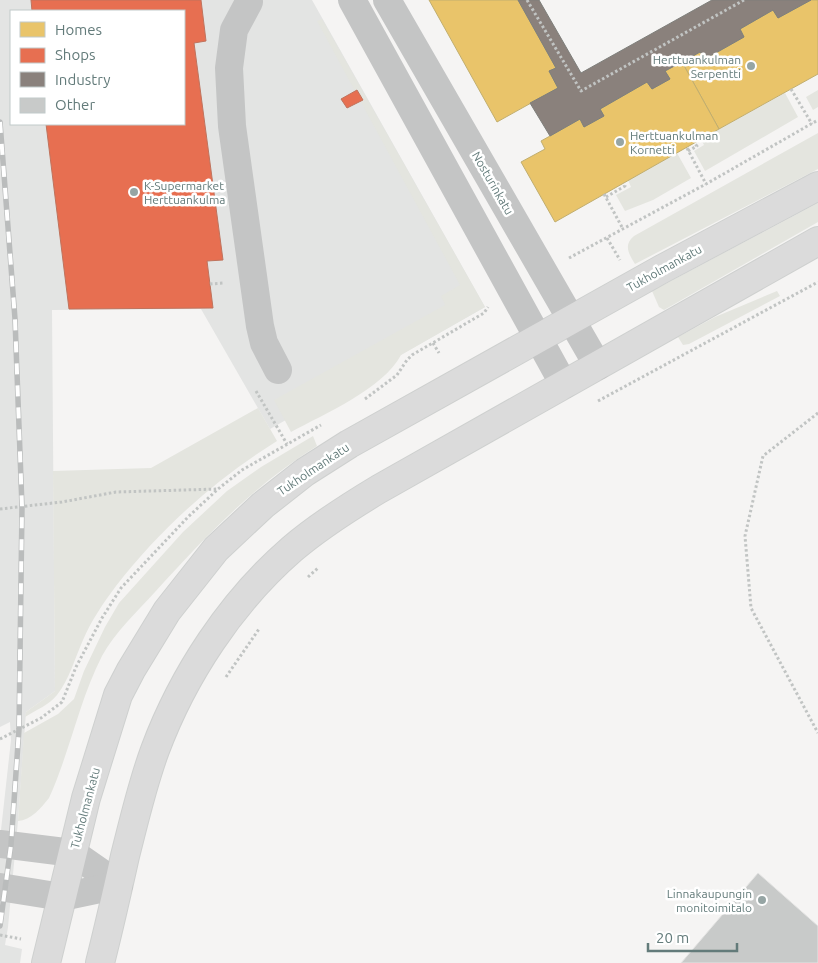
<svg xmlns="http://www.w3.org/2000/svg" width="818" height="963" font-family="Ubuntu,sans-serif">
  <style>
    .built { fill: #e3e4e3; fill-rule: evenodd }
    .green { fill: #e4e5df }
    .homes { fill: #e9c46a; stroke: #c1ae6f }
    .shops { fill: #e76f51; stroke: #bf735d }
    .industry { fill: #8a817c; stroke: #7e7f7b }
    .building { fill: #c8cac9; stroke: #e4e4e3 }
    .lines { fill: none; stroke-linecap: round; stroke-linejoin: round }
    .major-casing { stroke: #ced0cf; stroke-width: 30 }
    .path { stroke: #c1c4c3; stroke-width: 3; stroke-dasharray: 2.5 2.5; stroke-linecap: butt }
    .minor { stroke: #c4c5c5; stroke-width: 28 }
    .major { stroke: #dbdbdb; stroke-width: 28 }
    .rail-casing { stroke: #babcbc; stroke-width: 5.5 }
    .rail { stroke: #fff; stroke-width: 4; stroke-dasharray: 11; stroke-linecap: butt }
    .poi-dot { fill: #96a5a4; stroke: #fff; stroke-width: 2 }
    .labels { text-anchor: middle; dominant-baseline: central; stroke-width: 5; stroke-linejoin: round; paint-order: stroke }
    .poi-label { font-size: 12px; fill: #637b7a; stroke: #fff; text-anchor: end }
    .street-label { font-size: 12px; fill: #637b7a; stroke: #fff }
  </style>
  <rect width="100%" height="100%" fill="#f5f4f3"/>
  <path class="built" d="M0 0H312L485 307 270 429 201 309 52 310 55 691 26 712 18 821 8 927 5 945 22 949 20 963H0V839L11 740 10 722 0 727ZM11 11H184V124H11Z"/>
  <g class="green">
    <path d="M322 19 485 307 401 355C383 389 324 414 291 432L274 400 445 305 441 296 460 285 317 21Z"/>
    <polygon points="818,90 818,107 813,110 806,97"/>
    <polygon points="785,93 798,117 705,171 694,151 704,145 701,139"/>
    <path d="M818 133V169L635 264C629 254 623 245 634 236Z"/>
    <polygon points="677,153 691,178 653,200 625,211 616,195 631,187 628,180"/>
    <polygon points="818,203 818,222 664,310 659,307 652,291"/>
    <polygon points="777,291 780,296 689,344 683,345 678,337 715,317"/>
    <path d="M258 408 277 441C216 479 161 528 116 586 104 602 91 621 83 640 75 658 69 680 57 695 49 705 36 710 25 717L26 712 55 691 53 471 151 468Z"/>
    <path d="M313 436 317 446C254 485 205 537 155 592 137 612 115 632 102 656 79 701 70 752 49 798 41 808 31 820 18 821L24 733 58 714 74 699 84 671 105 627 119 603 183 532 227 491 261 467Z"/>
  </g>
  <g class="homes">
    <polygon points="429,0 518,0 556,68 549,71 558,88 497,122"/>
    <polygon points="811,0 818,0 818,74 719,129 682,62 700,52 705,59 744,37 740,29 773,10 778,18"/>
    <polygon points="682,62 719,129 555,222 521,162 545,149 541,141 550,136 580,119 584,127 604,116 600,109 647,82 652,89 670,79 665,71"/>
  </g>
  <g class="shops">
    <polygon points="31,0 201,0 206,41 194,43 223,260 207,261 213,308 69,309 46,124 184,124 184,11 32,11"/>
    <polygon points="357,90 363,100 347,108 341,99"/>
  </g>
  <polygon class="industry" points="518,0 539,0 581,73 712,0 811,0 778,18 773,10 740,29 744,37 705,59 700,52 682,62 665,71 670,79 652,89 647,82 600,109 604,116 584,127 580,119 550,136 530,103 558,88 549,71 556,68"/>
  <polygon class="building" points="758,873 818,926 818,963 681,963"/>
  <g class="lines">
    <g class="major-casing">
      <g id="major">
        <polyline points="46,963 86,798 118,695 131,670 167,611 216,549 263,505 305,472 349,444 662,269 818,186"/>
        <path d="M100 963C109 927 117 892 125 856 134 821 142 785 155 750 183 675 231 602 292 549 319 526 349 507 379 489L818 241"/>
      </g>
    </g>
    <g class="path">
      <polyline points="527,0 581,91 744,0"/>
      <polyline points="791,89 812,124"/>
      <polyline points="687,148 706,184"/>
      <polyline points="688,151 697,146 695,144"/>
      <polyline points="604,194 623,229"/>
      <polyline points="606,197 625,186 624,183"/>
      <polyline points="607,238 620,260"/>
      <polyline points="569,258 706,184 818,120"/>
      <polyline points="210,284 224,283"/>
      <polyline points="433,343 439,353"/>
      <polyline points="256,391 287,444"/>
      <polyline points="365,399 397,375 407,360 412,355 484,313 488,307"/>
      <polyline points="598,401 818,282"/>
      <polyline points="818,413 763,456 745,536 751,608 818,733"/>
      <polyline points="0,509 62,502 116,492 218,489"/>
      <polyline points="308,577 318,568"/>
      <polyline points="226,677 259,629"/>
      <polyline points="0,739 41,718 62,702 76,667 102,618 121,588 188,517 218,489 242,470 321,425"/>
      <polyline points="0,935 21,939"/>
    </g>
    <g class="minor">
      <polyline points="352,0 564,385"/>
      <polyline points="387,0 598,366"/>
      <polyline points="249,2 234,30 229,68 232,126 260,326 264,343 278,370"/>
      <polyline points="0,844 73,853 119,885"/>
      <polyline points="0,887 62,897 119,885"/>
    </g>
    <use href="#major" class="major"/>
    <g class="rail-casing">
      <polyline id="rail" points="0,122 15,319 22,507 19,729 11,845 0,926"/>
    </g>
    <use href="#rail" class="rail"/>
  </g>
  <g class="poi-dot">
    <circle cx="751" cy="66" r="5"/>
    <circle cx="620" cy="142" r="5"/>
    <circle cx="134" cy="192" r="5"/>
    <circle cx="762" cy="900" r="5"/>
  </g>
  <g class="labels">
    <g class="poi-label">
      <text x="741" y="59">Herttuankulman<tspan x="741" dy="14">Serpentti</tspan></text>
      <text x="630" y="135" text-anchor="start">Herttuankulman<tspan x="630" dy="14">Kornetti</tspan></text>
      <text x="144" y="185" text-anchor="start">K-Supermarket<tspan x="144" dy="14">Herttuankulma</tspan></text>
      <text x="752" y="893">Linnakaupungin<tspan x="752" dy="14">monitoimitalo</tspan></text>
    </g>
    <g class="street-label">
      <text transform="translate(493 183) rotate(60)">Nosturinkatu</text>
      <text transform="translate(664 268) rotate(-29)">Tukholmankatu</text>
      <text transform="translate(313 469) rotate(-34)">Tukholmankatu</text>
      <text transform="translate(85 808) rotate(-75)">Tukholmankatu</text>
    </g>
  </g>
  <rect x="10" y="10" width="175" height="115" fill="#ffffff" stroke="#c1caca"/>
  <rect x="20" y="22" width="25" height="15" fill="#e9c46a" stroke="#c1caca"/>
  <text x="55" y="35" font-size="15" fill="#637b7a">Homes</text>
  <rect x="20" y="48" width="25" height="15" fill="#e76f51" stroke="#c1caca"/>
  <text x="55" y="60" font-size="15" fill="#637b7a">Shops</text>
  <rect x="20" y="72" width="25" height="15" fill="#8a817c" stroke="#c1caca"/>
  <text x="55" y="85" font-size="15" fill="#637b7a">Industry</text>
  <rect x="20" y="98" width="25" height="15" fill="#c8cac9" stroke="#c1caca"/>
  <text x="55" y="110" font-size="15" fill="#637b7a">Other</text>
  <path d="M648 943v8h89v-8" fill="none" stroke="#637b7a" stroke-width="2.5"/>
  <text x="656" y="943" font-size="15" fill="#637b7a" stroke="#ffffff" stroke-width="4" paint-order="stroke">20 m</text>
</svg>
